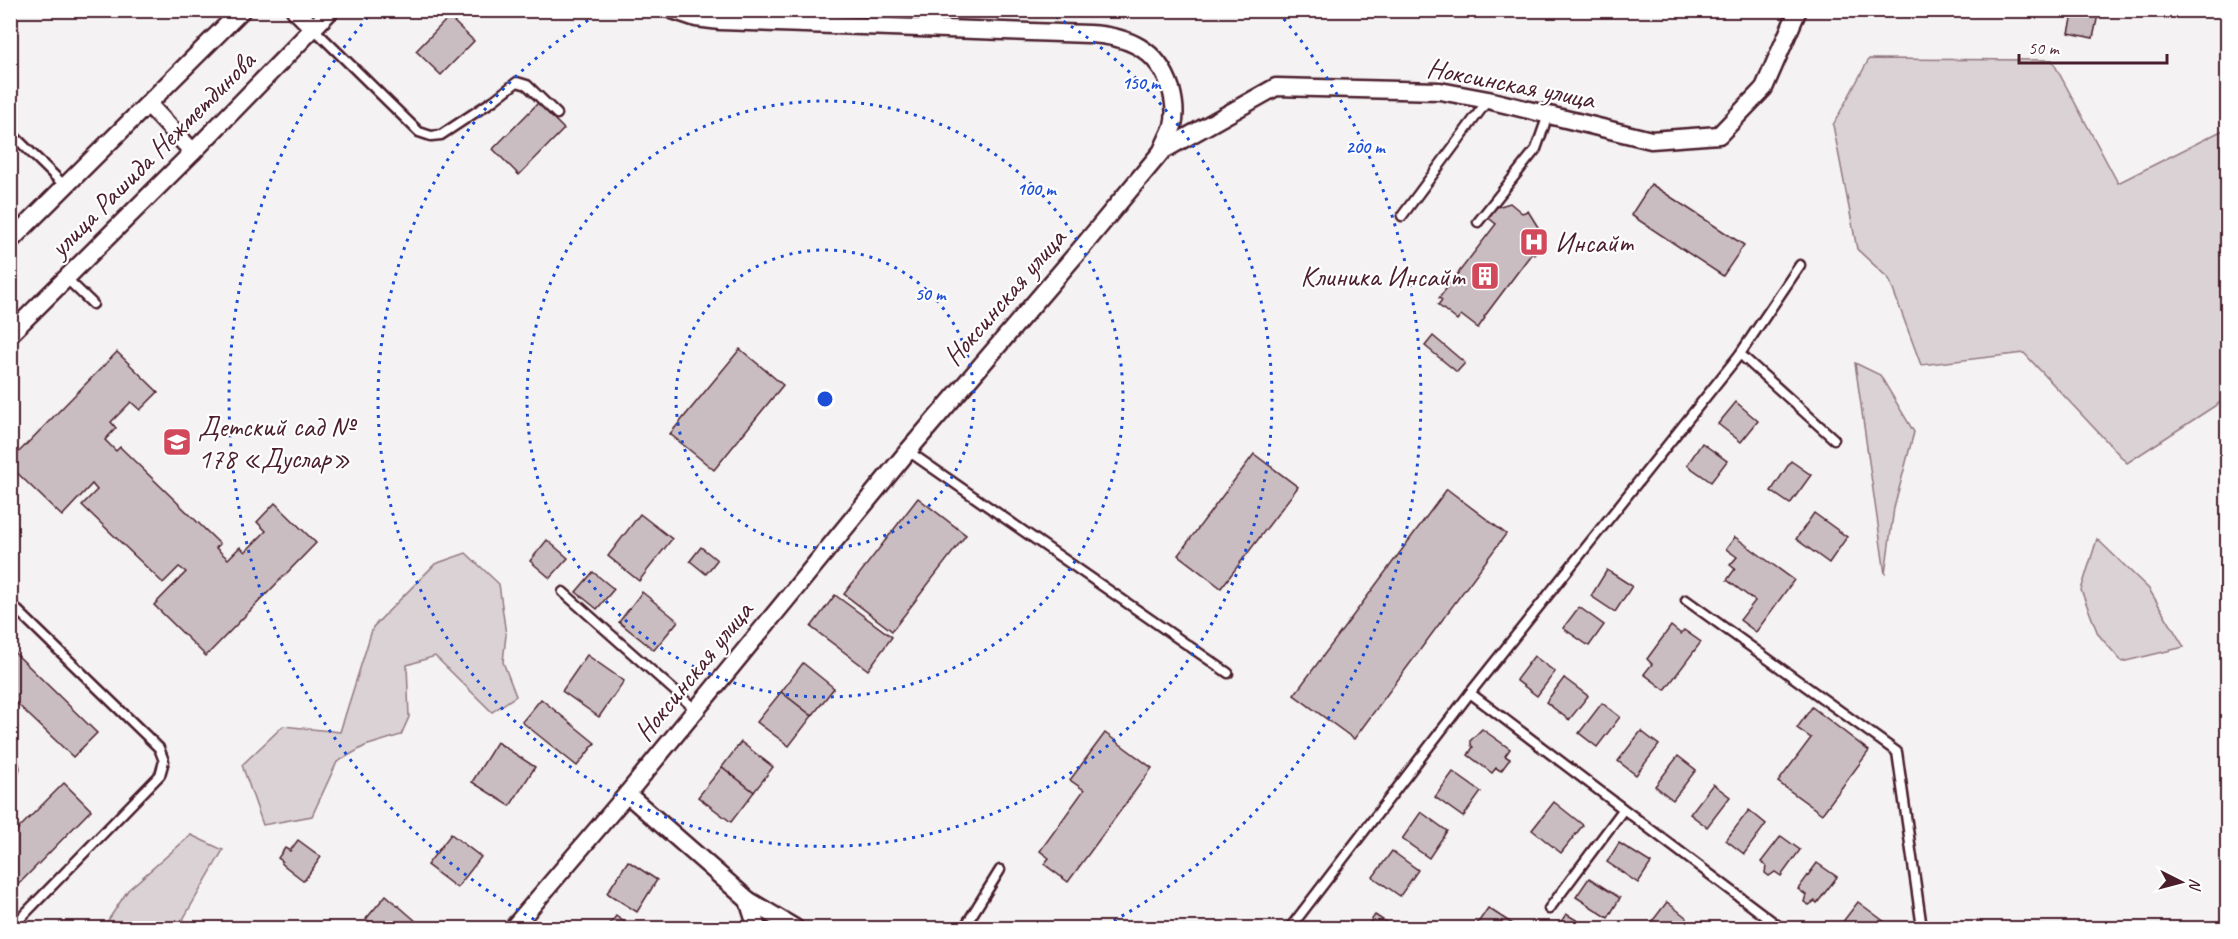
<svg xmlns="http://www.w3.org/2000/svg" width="2238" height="939" font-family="Caveat,sans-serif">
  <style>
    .green { fill: #dbd2d5; stroke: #927880; stroke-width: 1.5 }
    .building { fill: #cabdc1; stroke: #4a1f2b; stroke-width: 1.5 }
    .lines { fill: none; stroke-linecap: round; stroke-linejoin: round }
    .lane-casing { stroke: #4a1f2b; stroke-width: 13 }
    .street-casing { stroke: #4a1f2b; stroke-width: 21 }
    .lane { stroke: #fff; stroke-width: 8 }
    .street { stroke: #fff; stroke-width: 16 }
    .ring { fill: none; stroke: #1d4ed8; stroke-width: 3; stroke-dasharray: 3 6 }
    .labels { text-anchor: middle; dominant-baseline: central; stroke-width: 4.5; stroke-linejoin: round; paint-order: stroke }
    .street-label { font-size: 28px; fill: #4a1f2b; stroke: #fff }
    .poi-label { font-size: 28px; fill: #4a1f2b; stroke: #fff; text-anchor: start }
    .centre { fill: #1d4ed8; stroke: #fff; stroke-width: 3 }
    .ring-label { font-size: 18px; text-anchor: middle; font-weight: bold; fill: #1d4ed8; stroke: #fff; stroke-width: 4.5; stroke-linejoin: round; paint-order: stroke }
  </style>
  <rect width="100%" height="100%" fill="#f4f2f2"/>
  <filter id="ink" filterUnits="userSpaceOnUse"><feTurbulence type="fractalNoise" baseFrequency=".0167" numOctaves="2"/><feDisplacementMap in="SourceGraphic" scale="12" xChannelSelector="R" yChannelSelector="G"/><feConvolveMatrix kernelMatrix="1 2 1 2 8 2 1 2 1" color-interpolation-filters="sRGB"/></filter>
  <g filter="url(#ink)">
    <g class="green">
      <polygon points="1869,59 2052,60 2118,183 2227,128 2227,398 2127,463 2024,353 1921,365 1889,279 1857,249 1833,125"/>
      <polygon points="1855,363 1880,375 1914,432 1894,508 1885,574"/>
      <polygon points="2097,539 2149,589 2184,647 2122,662 2098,634 2081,590"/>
      <polygon points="466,553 499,584 506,635 503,662 516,696 492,712 435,656 407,665 409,717 401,735 365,746 337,762 312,816 263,825 242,765 283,726 340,732 373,627 435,564"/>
      <polygon points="191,835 223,850 178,928 103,928 128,890"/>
    </g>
    <g class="building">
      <polygon points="2074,10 2099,10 2093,38 2069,33"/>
      <polygon points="449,17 474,41 441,75 416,51"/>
      <polygon points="538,103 564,129 519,175 493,149"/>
      <polygon points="1651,184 1744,245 1723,276 1631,215"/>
      <polygon points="1510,203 1522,213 1528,211 1546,240 1534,255 1532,253 1484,317 1485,318 1478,328 1461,315 1457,320 1438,305 1442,300 1439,298 1496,224 1486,216 1494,208"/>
      <polygon points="1433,336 1465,363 1457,372 1425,346"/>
      <polygon points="740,349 783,385 714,470 670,434"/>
      <polygon points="117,352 158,392 140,410 131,402 111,422 116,428 105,440 116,451 120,447 220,544 216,548 228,559 240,547 245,552 266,531 257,522 275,503 316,543 206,656 154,605 186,572 179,567 163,583 82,505 97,490 92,484 62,516 10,466 10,461"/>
      <polygon points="1736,402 1758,421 1741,442 1718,424"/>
      <polygon points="1702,443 1727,461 1711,482 1687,465"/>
      <polygon points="1254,454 1298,487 1221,588 1178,555"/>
      <polygon points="1791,461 1811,475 1790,504 1771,491"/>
      <polygon points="1447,489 1506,534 1354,739 1294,695"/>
      <polygon points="918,498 966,535 892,631 844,594"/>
      <polygon points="1814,513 1847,537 1829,563 1796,539"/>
      <polygon points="640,514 672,539 639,581 608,556"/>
      <polygon points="1735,537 1794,580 1756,632 1740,620 1755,601 1727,580 1735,569 1730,565 1737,557 1726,549"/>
      <polygon points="547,540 568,558 550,578 530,561"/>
      <polygon points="701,547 717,560 706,574 690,561"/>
      <polygon points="1607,570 1632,586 1615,612 1591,596"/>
      <polygon points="593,572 614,589 597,609 576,592"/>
      <polygon points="642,592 678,621 654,650 619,622"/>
      <polygon points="835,595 892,637 868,670 811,627"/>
      <polygon points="1579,607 1604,625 1589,646 1563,628"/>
      <polygon points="1671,626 1681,634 1684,630 1701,642 1665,690 1644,674 1652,664 1647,659"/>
      <polygon points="10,648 97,733 73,757 10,697"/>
      <polygon points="587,655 624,681 599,717 562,691"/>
      <polygon points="1534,656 1555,672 1537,696 1516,680"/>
      <polygon points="803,663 834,688 812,716 781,692"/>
      <polygon points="1564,678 1588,696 1569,720 1546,702"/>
      <polygon points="781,692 812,716 789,746 757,722"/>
      <polygon points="541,699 595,743 577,766 522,722"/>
      <polygon points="1602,703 1620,717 1597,747 1579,733"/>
      <polygon points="1812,707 1869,751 1822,814 1778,782 1811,738 1797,728"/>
      <polygon points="1482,729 1510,749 1505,756 1510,759 1501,771 1496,768 1492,773 1468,755 1473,747 1471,745 1471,740"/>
      <polygon points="1641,731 1659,745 1636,775 1618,761"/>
      <polygon points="1105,733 1152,768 1068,882 1044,864 1049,858 1040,851 1084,790 1070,780"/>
      <polygon points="497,742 535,767 510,806 472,782"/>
      <polygon points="741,742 773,767 754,792 722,767"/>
      <polygon points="1678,756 1696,770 1673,800 1655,786"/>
      <polygon points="722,767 754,792 731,822 698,797"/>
      <polygon points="1453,772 1481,792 1463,817 1435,797"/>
      <polygon points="64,783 91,810 10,893 10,837"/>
      <polygon points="1713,784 1730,797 1707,827 1690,814"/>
      <polygon points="1554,802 1583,825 1561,853 1532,830"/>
      <polygon points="1749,810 1766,824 1744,854 1726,840"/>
      <polygon points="1421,812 1447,831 1429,858 1402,839"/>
      <polygon points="451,834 481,857 457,888 427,865"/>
      <polygon points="1781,836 1800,850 1781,876 1775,872 1769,876 1765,873 1766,866 1761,862"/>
      <polygon points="298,840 321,857 304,881 281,863 282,861 278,858 285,848 290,851"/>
      <polygon points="1619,843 1651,863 1638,883 1607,862"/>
      <polygon points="1392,851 1418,870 1400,896 1373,877"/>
      <polygon points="628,861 657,880 637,912 607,893"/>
      <polygon points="1817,863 1837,877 1817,903 1815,901 1809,905 1804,902 1806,895 1798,889"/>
      <polygon points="1589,878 1620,898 1608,918 1576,897"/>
      <polygon points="386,895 417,922 412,928 377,928 366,919"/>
      <polygon points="1667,902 1687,918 1679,928 1647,928"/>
      <polygon points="1858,902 1893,928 1838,928"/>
      <polygon points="1488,908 1519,928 1475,927"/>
      <polygon points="1566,914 1590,928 1557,928"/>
      <polygon points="1375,915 1395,928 1366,928"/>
      <polygon points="616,916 633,928 607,928"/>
    </g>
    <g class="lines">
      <g class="lane-casing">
        <g id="lane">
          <polyline points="313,28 419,132 431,136 441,135 494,100 517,82 527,85 557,114"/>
          <polyline points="10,132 66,187"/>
          <polyline points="1402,216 1488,100"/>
          <polyline points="1478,222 1536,149 1548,115"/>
          <polyline points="66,278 93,304"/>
          <polyline points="1740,354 1834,439"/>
          <polyline points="908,451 1228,673"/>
          <polyline points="563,592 696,710"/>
          <polyline points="1686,600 1897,752 1922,928"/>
          <polyline points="10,603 159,748 164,761 160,775 11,928"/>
          <polyline points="1470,693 1781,928"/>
          <polyline points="10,749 14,768 10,780"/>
          <polyline points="1549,909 1623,810"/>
          <polyline points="964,928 1000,870"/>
          <polyline points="1290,928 1470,693 1740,354 1800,265"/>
        </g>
      </g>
      <g class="street-casing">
        <g id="street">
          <polyline points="295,10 313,28"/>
          <path d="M672 10 696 18 720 21 1089 34C1128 36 1158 49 1171 89 1174 100 1176 114 1173 126 1170 134 1165 143 1162 151"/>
          <polyline points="149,105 193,152"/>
          <polyline points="10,241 242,10"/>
          <polyline points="10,334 193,152 331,10"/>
          <polyline points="627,794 748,900 757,928"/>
          <polyline points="748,900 795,928"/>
          <polyline points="513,928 627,794 908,451 1084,245 1162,151 1276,87 1440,91 1488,100 1651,140 1719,135 1764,88 1798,10"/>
        </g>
      </g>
      <use href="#lane" class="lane"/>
      <use href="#street" class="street"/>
    </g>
  </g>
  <g class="ring">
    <circle cx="825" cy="399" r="149"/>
    <circle cx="825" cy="399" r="298"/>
    <path d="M1048 12A447 447 0 1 1 602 12"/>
    <path d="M550 928A596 596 0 0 1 372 12M1278 12A596 596 0 0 1 1100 928"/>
  </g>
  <defs>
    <g id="hospital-square" transform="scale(1.5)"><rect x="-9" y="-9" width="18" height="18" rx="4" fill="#d1495b" stroke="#fff"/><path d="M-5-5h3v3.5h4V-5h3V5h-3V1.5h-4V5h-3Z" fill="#fff"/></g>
    <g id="building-square" transform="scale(1.5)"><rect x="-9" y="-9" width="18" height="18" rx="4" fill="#d1495b" stroke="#fff"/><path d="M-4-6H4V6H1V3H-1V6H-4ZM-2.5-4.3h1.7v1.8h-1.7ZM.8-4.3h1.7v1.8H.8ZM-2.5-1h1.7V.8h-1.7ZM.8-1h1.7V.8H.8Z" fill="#fff"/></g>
    <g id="school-square" transform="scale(1.5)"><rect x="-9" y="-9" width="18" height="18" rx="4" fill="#d1495b" stroke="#fff"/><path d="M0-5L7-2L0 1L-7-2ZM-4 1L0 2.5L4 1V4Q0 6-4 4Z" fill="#fff"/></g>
  </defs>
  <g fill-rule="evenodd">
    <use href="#hospital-square" x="1534" y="242"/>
    <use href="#building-square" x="1485" y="276"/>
    <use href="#school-square" x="177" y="442"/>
  </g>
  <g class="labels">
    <g class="street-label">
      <text transform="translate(1511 83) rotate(11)">Ноксинская улица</text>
      <text transform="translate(152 154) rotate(-45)">улица Рашида Нежметдинова</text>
      <text transform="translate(1004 297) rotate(-49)">Ноксинская улица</text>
      <text transform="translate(693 671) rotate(-51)">Ноксинская улица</text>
    </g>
    <g class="poi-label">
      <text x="1555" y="242">Инсайт</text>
      <text x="1464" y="276" text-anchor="end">Клиника Инсайт</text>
      <text x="198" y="426">Детский сад №<tspan x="198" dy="32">178 «Дуслар»</tspan></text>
    </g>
  </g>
  <circle cx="825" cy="399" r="9" class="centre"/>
  <g class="ring-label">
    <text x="1141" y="89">150 m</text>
    <text x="1365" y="153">200 m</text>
    <text x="1036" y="195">100 m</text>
    <text x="930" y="300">50 m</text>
  </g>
  <rect width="2238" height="939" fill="none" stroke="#fff" stroke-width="36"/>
  <rect x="18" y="18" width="2202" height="903" fill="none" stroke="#4a1f2b" stroke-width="2" filter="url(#ink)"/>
  <g transform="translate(2181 882) rotate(96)" stroke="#ffffff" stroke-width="4.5" paint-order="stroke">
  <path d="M0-4.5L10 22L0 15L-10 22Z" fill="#4a1f2b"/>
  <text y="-9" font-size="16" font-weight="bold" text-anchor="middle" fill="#4a1f2b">N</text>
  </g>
  <path d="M2019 54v9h148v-9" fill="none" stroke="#4a1f2b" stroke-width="3"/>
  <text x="2028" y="54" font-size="18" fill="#4a1f2b" stroke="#ffffff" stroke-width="4.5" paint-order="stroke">50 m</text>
</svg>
